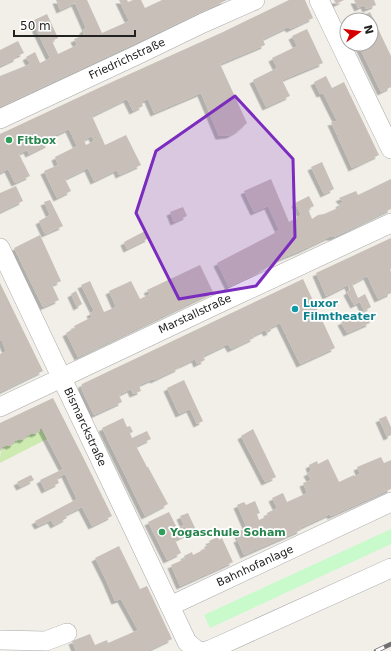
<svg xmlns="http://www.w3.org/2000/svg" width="391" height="651" font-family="'DejaVu Sans',sans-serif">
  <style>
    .grass { fill: #cdebb0 }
    .park { fill: #c8facc }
    .building { fill: #c7bfb8; fill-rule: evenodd; filter: url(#shadow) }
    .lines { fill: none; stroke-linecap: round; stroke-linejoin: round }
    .minor-casing { stroke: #a9a9a9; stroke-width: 20 }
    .minor { stroke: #fff; stroke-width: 19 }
    .rail-casing { stroke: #707070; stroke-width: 4.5 }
    .rail { stroke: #fff; stroke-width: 3; stroke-dasharray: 9; stroke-linecap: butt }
    .marked { fill: #7b2cbf; fill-opacity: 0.2; stroke: #7b2cbf; stroke-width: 3; stroke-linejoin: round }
    .leisure-dot { fill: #2e9e5b; stroke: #fff; stroke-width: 1.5 }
    .culture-dot { fill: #0f9aa8; stroke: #fff; stroke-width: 1.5 }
    .labels { text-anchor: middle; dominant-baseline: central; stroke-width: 3.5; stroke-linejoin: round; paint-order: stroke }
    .street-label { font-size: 11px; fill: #222; stroke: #fff }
    .leisure-label { font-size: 11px; font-weight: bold; fill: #27864d; stroke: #fff; text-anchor: start }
    .culture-label { font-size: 11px; font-weight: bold; fill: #0d838f; stroke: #fff; text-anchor: start }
  </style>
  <defs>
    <filter id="shadow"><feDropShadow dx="-3.5" dy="3.5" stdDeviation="0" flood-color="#0004"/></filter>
  </defs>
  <rect width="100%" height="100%" fill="#f2efe9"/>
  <path class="grass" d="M40 429H42L47 439 0 463C0 453 0 449 7 445L10 446 14 444 15 441 20 439 23 440 26 438 27 436 32 433 35 434 39 432Z"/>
  <polygon class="park" points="391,529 391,544 210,628 204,615"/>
  <g class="building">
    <polygon points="56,0 87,0 102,33 129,21 119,0 127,0 128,2 133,0 141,0 145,8 162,0 227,0 0,107 0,76 30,64 26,57 35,52 40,63 50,58 32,21 47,14 58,38 52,41 58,54 77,45 74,39 84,35 83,30 86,28 75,3 60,10"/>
    <path d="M289 0H305L313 18 290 29 288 27 263 39 265 45 220 64 247 123 239 130 230 135 219 136 201 93 154 113 148 99 141 102 143 106 133 111 127 99 92 116 105 145 126 135 141 165 119 175 117 170 94 181 88 168 65 179 71 191 57 198 44 171 58 165 55 157 77 146 69 129 47 139 49 144 29 154 27 150 19 154 30 176 15 183 8 169 0 173V134L103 86 223 32ZM92 136 94 141 86 145 84 140Z"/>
    <polygon points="334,0 344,0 336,4"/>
    <polygon points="354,0 374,0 376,5 366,9 364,5 358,8"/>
    <polygon points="370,12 391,56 391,87 381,92 358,44 371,44 371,20 354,20"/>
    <polygon points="307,29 323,63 282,80 290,96 266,107 253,80 277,68 272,58 297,46 292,36"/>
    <polygon points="18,41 24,53 17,56 17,58 0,66 0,50"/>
    <polygon points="326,76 332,88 344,82 379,155 352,168 331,122 337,121 323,93 320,94 314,82"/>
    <polygon points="322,162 334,189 324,194 311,167"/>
    <polygon points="271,179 289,222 301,215 295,203 309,196 314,206 308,209 312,219 318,215 324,214 340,207 339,204 343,202 339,198 356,191 358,195 391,179 391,209 334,237 329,237 302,250 277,260 254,275 229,287 217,263 242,250 275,233 274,232 279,230 268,206 254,212 244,191"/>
    <polygon points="16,186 23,201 0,212 0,193"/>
    <polygon points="50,200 63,226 45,234 39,221 50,215 44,202"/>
    <polygon points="183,207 187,216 174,222 170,212"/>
    <polygon points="145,231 149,238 127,249 124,242"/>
    <polygon points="40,235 61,281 52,285 59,300 43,307 14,248"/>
    <polygon points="391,238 391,269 390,269 391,272 391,293 378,299 367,276 352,284 358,298 365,294 371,307 364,311 360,302 354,305 347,292 350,290 348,285 326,296 316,273"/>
    <polygon points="200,265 213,292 78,357 66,333 75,328 74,326 92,317 90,313 94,311 81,285 90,281 104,312 116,307 109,291 131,281 140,299 150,294 147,290"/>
    <polygon points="303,279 335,348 300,364 280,323 270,328 271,331 267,333 265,330 253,336 254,338 231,349 228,344 203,356 205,360 197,364 195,359 178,367 179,368 154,380 153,379 139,385 141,391 133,394 131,389 119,395 122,402 94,415 81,388 82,384"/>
    <polygon points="0,283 43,371 0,392 0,354 6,351 2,341 0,341"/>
    <polygon points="76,291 82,304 77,307 71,294"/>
    <polygon points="364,311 370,323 347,333 341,322"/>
    <polygon points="184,380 203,421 197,424 190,409 179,414 167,388"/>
    <polygon points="53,398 84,459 112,516 92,526 82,507 65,515 67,518 54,525 51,520 38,526 35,521 77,499 65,474 57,478 59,483 45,490 40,480 63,469 42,429 40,429 39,432 35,434 32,433 27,436 26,438 23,440 20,439 15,441 14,444 10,446 7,445 2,447 0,452 0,423"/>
    <polygon points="386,416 391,427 391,435 387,437 379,419"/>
    <polygon points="123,418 127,427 130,426 133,432 130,433 132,438 147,431 151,439 136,446 147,467 148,467 168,504 145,516 102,428"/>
    <polygon points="253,429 276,477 265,482 241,436"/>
    <polygon points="381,457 384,463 391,460 391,489 331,516 330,514 300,528 301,530 244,555 237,539 240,538 237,532 247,528 237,505 244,502 246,505 255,501 260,513 257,514 259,520 268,516 267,513 277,508 272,498 283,493 287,502 307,493 303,483 311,480 307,473 311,471 309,465 317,461 318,464 328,459 339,482 354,475 354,476 360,474 357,467"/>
    <polygon points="31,475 34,480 20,487 17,482"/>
    <polygon points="169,512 177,528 184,525 180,516 188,513 196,530 175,540 181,553 167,560 148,522"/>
    <polygon points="218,537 219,540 222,538 233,562 180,586 171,565 185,559 184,556 192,552 193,555 205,549 204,547 211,544 209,541"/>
    <polygon points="119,546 140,589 147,586 172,639 147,651 76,651 72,641 90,634 95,645 107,640 108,643 138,630 121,599 115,601 106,580 95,558"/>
  </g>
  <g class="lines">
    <g class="minor-casing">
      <g id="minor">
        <polyline points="319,0 391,149"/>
        <polyline points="0,119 137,55 203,23 255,0"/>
        <polyline points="0,248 187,642 195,649 199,651"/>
        <polyline points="0,407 226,300 391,223"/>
        <polyline points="170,606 391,502"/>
        <polyline points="0,640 46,641 67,633"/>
        <polyline points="206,651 210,650 391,568"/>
      </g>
    </g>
    <use href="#minor" class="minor"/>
    <g class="rail-casing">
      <polyline id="rail" points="376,651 391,644"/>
    </g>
    <use href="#rail" class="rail"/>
  </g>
  <path class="marked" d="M235 96 293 159 295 237 256 286 179 299 136 213 156 151Z"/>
  <g class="leisure-dot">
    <circle cx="9" cy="140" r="4"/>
    <circle cx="162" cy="532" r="4"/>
  </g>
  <circle class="culture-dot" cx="295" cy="309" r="4"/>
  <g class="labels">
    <g class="street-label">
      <text transform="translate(127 59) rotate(-25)">Friedrichstraße</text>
      <text transform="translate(195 314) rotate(-25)">Marstallstraße</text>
      <text transform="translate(85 427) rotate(65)">Bismarckstraße</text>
      <text transform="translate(255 566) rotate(-25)">Bahnhofanlage</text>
    </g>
    <g class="leisure-label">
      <text x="17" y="140">Fitbox</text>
      <text x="170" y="532">Yogaschule Soham</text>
    </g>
    <g class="culture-label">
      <text x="303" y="303">Luxor<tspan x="303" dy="13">Filmtheater</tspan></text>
    </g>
  </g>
  <g transform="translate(359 32) rotate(76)"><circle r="19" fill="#ffffff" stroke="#a7a7a7"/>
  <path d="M0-3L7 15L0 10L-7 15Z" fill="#d40000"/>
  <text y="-6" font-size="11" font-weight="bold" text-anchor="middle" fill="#222222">N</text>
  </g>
  <path d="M14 30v6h121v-6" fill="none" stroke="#222222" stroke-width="2"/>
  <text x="20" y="30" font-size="12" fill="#222222" stroke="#ffffff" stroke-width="3" paint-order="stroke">50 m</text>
</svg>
